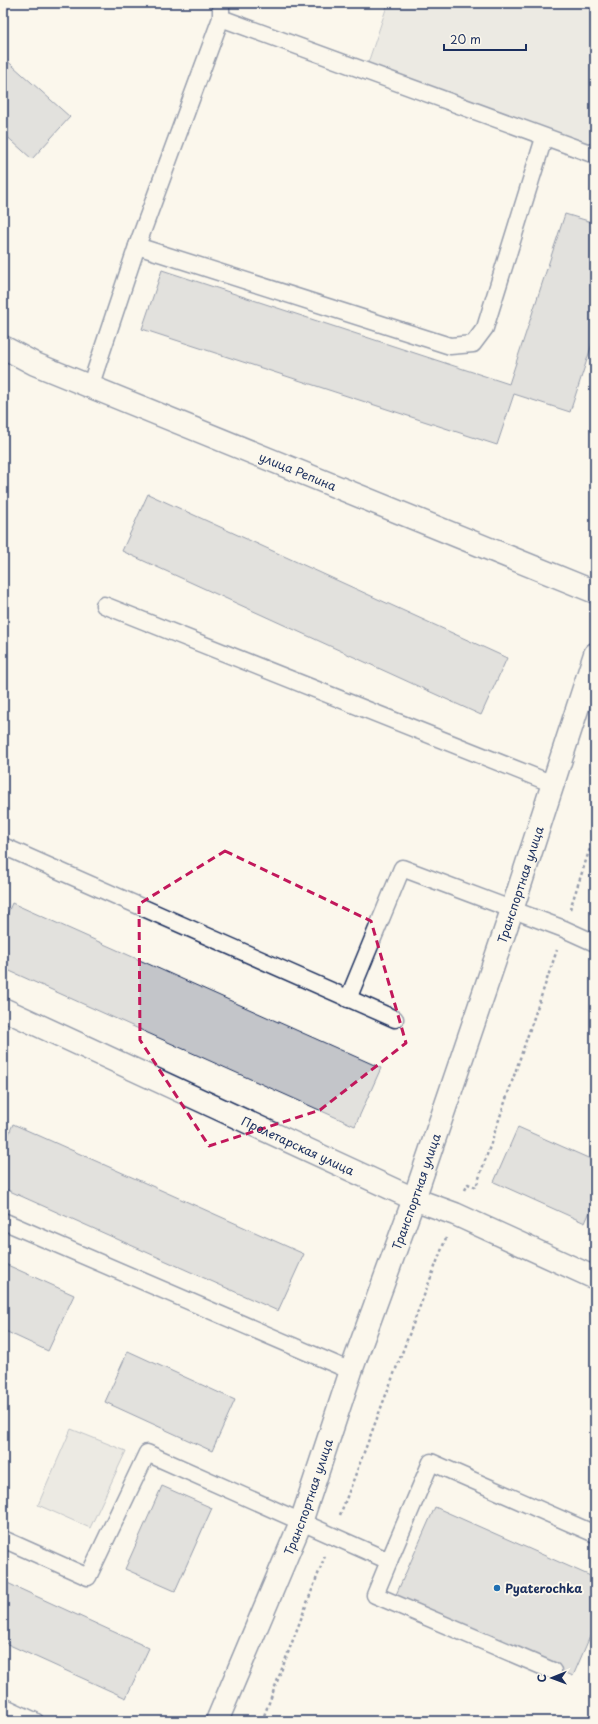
<svg xmlns="http://www.w3.org/2000/svg" width="598" height="1724" font-family="'Playpen Sans',sans-serif">
  <style>
    .park { fill: #dadad7; stroke: #7a849a }
    .building { fill: #c3c5c9; stroke: #1b2f5e }
    .lines { fill: none; stroke-linecap: round; stroke-linejoin: round }
    .lane-casing { stroke: #1b2f5e; stroke-width: 19 }
    .street-casing { stroke: #1b2f5e; stroke-width: 25 }
    .path { stroke: #1b2f5e; stroke-width: 2.5; stroke-dasharray: 3 3; stroke-linecap: butt }
    .lane { stroke: #fbf7ec; stroke-width: 16 }
    .street { stroke: #fbf7ec; stroke-width: 22 }
    .marked { fill: none; stroke: #c2185b; stroke-width: 3; stroke-dasharray: 8 5; stroke-linejoin: round }
    .poi-dot { fill: #1f6fb2; stroke: #fbf7ec; stroke-width: 1.5 }
    .labels { text-anchor: middle; dominant-baseline: central; stroke-width: 4; stroke-linejoin: round; paint-order: stroke }
    .street-label { font-size: 12px; fill: #1b2f5e; stroke: #fbf7ec }
    .poi-label { font-size: 12px; font-weight: bold; fill: #1b2f5e; stroke: #fbf7ec; text-anchor: start }
  </style>
  <rect width="100%" height="100%" fill="#fbf7ec"/>
  <filter id="ink" filterUnits="userSpaceOnUse"><feTurbulence type="fractalNoise" baseFrequency=".025" numOctaves="2"/><feDisplacementMap in="SourceGraphic" scale="8" xChannelSelector="R" yChannelSelector="G"/><feConvolveMatrix kernelMatrix="1 2 1 2 8 2 1 2 1" color-interpolation-filters="sRGB"/></filter>
  <g filter="url(#ink)">
    <g class="park">
      <polygon points="388,3 595,3 595,132 589,151 364,75"/>
      <polygon points="71,1429 126,1451 90,1528 38,1505"/>
    </g>
    <g class="building">
      <polygon points="3,57 70,117 32,159 3,133"/>
      <polygon points="565,214 595,223 595,335 570,412 514,394 497,445 142,329 162,270 509,384"/>
      <polygon points="148,494 507,658 481,715 122,551"/>
      <polygon points="12,903 381,1068 355,1126 3,968 3,924"/>
      <polygon points="13,1124 304,1254 278,1311 3,1188 3,1147"/>
      <polygon points="518,1127 595,1161 595,1200 585,1223 494,1182"/>
      <polygon points="3,1263 74,1295 48,1351 3,1330"/>
      <polygon points="128,1351 235,1400 212,1451 105,1402"/>
      <polygon points="162,1486 212,1508 175,1591 125,1569"/>
      <polygon points="435,1507 595,1578 595,1625 573,1676 395,1597"/>
      <polygon points="3,1581 149,1648 126,1698 3,1642"/>
    </g>
    <g class="lines">
      <g class="lane-casing">
        <g id="lane">
          <polyline points="221,18 595,155"/>
          <polyline points="137,246 450,346 473,344 485,328 544,138"/>
          <polyline points="90,387 137,246 221,18 221,3"/>
          <polyline points="104,605 553,784"/>
          <polyline points="3,846 395,1019"/>
          <polyline points="348,999 402,868 564,929 595,943"/>
          <polyline points="3,1221 351,1371"/>
          <polyline points="3,1539 88,1577 147,1453 389,1561 375,1595 553,1671"/>
          <polyline points="389,1561 431,1462 595,1534"/>
          <polyline points="3,1706 35,1721"/>
        </g>
      </g>
      <g class="street-casing">
        <g id="street">
          <path id="s1" d="M3 347 35 364 595 592"/>
          <path id="s2" d="M3 1009 414 1199 455 1214 595 1278"/>
          <path id="s3" d="M217 1721 301 1522 351 1371 414 1199 512 910 595 654"/>
        </g>
      </g>
      <g class="path">
        <polyline points="570,909 595,833"/>
        <polyline points="465,1190 468,1184 476,1187 557,950"/>
        <polyline points="340,1515 446,1238"/>
        <polyline points="262,1721 325,1556"/>
      </g>
      <use href="#lane" class="lane"/>
      <use href="#street" class="street"/>
    </g>
  </g>
  <path d="M0 0H598V1724H0ZM225 851 371 921 406 1043 320 1110 209 1146 140 1040 139 904Z" fill="#fbf7ec" fill-opacity=".55" fill-rule="evenodd"/>
  <path class="marked" d="M225 851 371 921 406 1043 320 1110 209 1146 140 1040 139 904Z"/>
  <circle class="poi-dot" cx="497" cy="1588" r="4"/>
  <g class="labels">
    <g class="street-label">
      <text stroke="none"><textPath href="#s1" startOffset="320">улица Репина</textPath></text>
      <text stroke="none"><textPath href="#s3" startOffset="890">Транспортная улица</textPath></text>
      <text stroke="none"><textPath href="#s2" startOffset="325">Пролетарская улица</textPath></text>
      <text stroke="none"><textPath href="#s3" startOffset="566">Транспортная улица</textPath></text>
      <text stroke="none"><textPath href="#s3" startOffset="242">Транспортная улица</textPath></text>
    </g>
    <g class="poi-label">
      <text x="505" y="1588">Pyaterochka</text>
    </g>
  </g>
  <rect width="598" height="1724" fill="none" stroke="#fbf7ec" stroke-width="16"/>
  <rect x="8" y="8" width="582" height="1708" fill="none" stroke="#1b2f5e" stroke-width="1.5" filter="url(#ink)"/>
  <g transform="translate(552 1678) rotate(269)" stroke="#fbf7ec" stroke-width="3" paint-order="stroke">
  <path d="M0-3L7 15L0 10L-7 15Z" fill="#1b2f5e"/>
  <text y="-6" font-size="11" font-weight="bold" text-anchor="middle" fill="#1b2f5e">С</text>
  </g>
  <path d="M444 44v6h82v-6" fill="none" stroke="#1b2f5e" stroke-width="2"/>
  <text x="450" y="44" font-size="12" fill="#1b2f5e" stroke="#fbf7ec" stroke-width="3" paint-order="stroke">20 m</text>
</svg>
